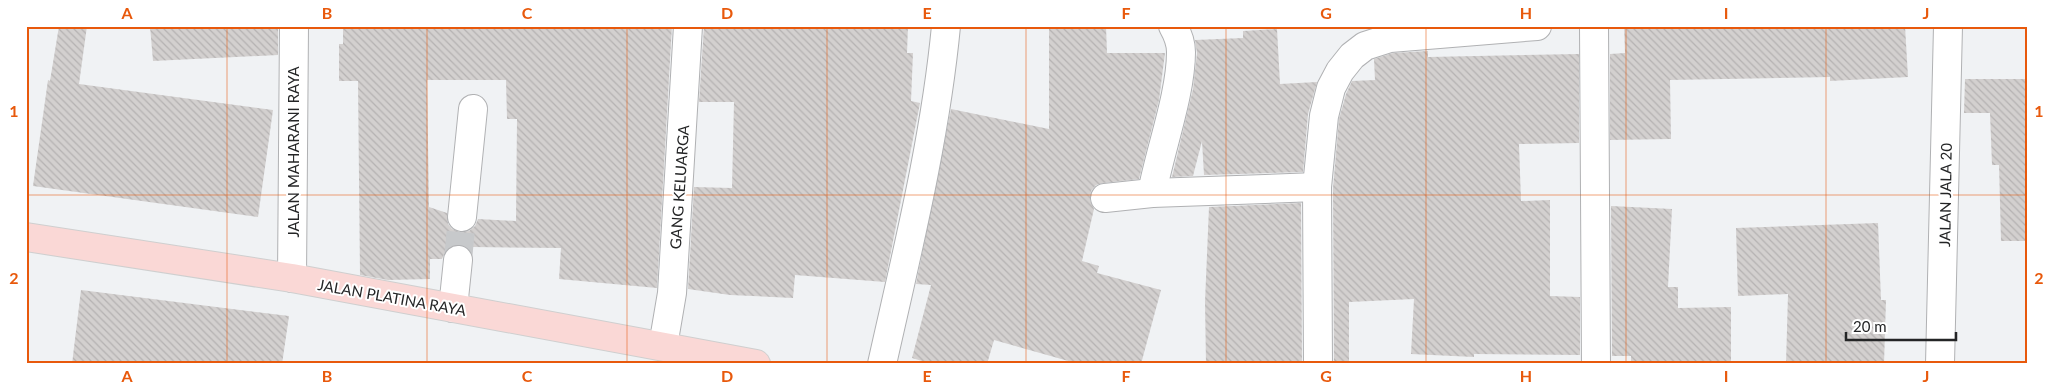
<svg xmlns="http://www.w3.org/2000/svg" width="2053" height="390" font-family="Lato,sans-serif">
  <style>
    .building { fill: url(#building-back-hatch); fill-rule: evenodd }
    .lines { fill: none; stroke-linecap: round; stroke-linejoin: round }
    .minor-tunnel { stroke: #c7c9cb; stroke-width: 28; stroke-dasharray: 28 14; stroke-linecap: butt }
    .minor-casing { stroke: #b0b1b3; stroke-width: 30 }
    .major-casing { stroke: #cfcfcf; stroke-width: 30 }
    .minor { stroke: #fff; stroke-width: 28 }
    .major { stroke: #fad8d6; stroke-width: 28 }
    .grid { fill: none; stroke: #e8590c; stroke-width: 1; stroke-opacity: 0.55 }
    .labels { text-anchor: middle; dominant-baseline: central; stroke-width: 4; stroke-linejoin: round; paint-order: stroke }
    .street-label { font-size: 15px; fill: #242526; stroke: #fff }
    .neatline { fill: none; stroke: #e8590c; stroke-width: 2 }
    .grid-label { font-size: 16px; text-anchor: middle; font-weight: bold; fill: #e8590c }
  </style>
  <defs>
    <pattern id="building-back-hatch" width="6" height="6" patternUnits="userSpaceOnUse" patternTransform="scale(1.25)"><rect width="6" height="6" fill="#d3d0cf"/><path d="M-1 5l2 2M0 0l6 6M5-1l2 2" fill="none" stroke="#b5b2b2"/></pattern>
  </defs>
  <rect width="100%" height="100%" fill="#f0f2f4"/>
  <g class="building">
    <polygon points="59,26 87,26 79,84 273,110 258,217 33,186 48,80 50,81"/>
    <polygon points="150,26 278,26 278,55 153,61"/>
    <path d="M343 26H672L657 288 559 279 561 248 473 247 472 254 467 247 459 244 452 246 446 250 442 259H430V279L388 280 360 275 358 81H339V44H343ZM427 80H506L507 119H517L516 221 478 219 475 226 469 231 460 232 452 229 448 224 447 213 429 207Z"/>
    <polygon points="704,26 908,26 907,53 913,53 911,101 920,103 885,282 795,275 793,298 730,295 688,289 694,187 732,188 734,102 699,102"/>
    <polygon points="1049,26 1106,26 1107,53 1165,53 1159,100 1139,179 1103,183 1096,185 1091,191 1090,200 1094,209 1082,261 1099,266 1097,273 1161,290 1141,364 1079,364 994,340 987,364 932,364 912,358 931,285 916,284 951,109 1049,129"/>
    <polygon points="1624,26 1905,26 1908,77 1830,81 1830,77 1670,80 1671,139 1610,140 1610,54 1625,53"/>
    <polygon points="1277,29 1280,84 1317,82 1308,114 1303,172 1204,175 1202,141 1193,176 1172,177 1193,89 1197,53 1195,40 1243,38 1243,31"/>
    <polygon points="1428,51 1428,57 1579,54 1579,143 1519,144 1521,201 1550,200 1550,296 1580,297 1580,355 1474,354 1474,357 1411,354 1414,299 1349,302 1349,364 1334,364 1333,188 1339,119 1346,94 1352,81 1375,80 1374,59 1393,53"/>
    <polygon points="1965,79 2027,79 2027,241 2001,241 1999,165 1992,165 1990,113 1964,113"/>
    <polygon points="1301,203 1302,364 1206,364 1205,302 1209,207"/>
    <polygon points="1611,206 1672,209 1668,287 1678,287 1678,308 1731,307 1731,364 1631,364 1631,356 1612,356"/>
    <polygon points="1878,223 1881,300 1886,300 1884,364 1786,364 1788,294 1738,296 1736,228"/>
    <polygon points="81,290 289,316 282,364 72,364"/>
  </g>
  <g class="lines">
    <polyline class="minor-tunnel" points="458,260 462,217"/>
    <g class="minor-casing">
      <g id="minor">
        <polyline points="1594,26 1596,364"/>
        <path d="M1152 193C1160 150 1181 94 1181 52 1181 43 1177 33 1173 26"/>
        <polyline points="1105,198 1152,193 1317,187"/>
        <polyline points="462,217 473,109"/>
        <polyline points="292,278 294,26"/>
        <polyline points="453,308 458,260"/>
        <polyline points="663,346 672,293 688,26"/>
        <path d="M882 364C907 252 935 141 946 26"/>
        <polyline points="1318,364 1317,187 1324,116 1331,88 1340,71 1352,56 1365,46 1390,38 1537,26"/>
        <polyline points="1940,364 1948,26"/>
      </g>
    </g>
    <g class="major-casing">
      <polyline id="major" points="26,237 292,278 756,364"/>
    </g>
    <use href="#minor" class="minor"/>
    <use href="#major" class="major"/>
  </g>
  <path class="grid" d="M227 26V364M427 26V364M627 26V364M827 26V364M1026 26V364M1226 26V364M1426 26V364M1626 26V364M1826 26V364M26 195H2027"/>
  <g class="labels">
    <g class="street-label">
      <text transform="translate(293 152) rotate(-90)">JALAN MAHARANI RAYA</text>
      <text transform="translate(679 187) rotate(-86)">GANG KELUARGA</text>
      <text transform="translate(1945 195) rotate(-89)">JALAN JALA 20</text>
      <text transform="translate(392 297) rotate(10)">JALAN PLATINA RAYA</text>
    </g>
  </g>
  <rect width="2053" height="390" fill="none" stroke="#ffffff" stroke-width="55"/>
  <path d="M1846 332v8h110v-8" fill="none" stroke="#242526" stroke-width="2.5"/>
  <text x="1853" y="332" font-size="15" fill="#242526" stroke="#ffffff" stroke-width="4" paint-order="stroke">20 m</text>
  <rect x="28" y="28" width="1998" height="334" class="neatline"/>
  <g class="grid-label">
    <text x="127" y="19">A</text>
    <text x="327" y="19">B</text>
    <text x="527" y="19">C</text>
    <text x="727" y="19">D</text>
    <text x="927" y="19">E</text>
    <text x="1126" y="19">F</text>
    <text x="1326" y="19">G</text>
    <text x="1526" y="19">H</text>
    <text x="1726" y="19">I</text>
    <text x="1926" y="19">J</text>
    <text x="14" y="117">1</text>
    <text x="2039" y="117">1</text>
    <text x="14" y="284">2</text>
    <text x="2039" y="284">2</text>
    <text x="127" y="382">A</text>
    <text x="327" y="382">B</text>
    <text x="527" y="382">C</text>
    <text x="727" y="382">D</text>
    <text x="927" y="382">E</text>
    <text x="1126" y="382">F</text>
    <text x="1326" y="382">G</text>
    <text x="1526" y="382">H</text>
    <text x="1726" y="382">I</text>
    <text x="1926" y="382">J</text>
  </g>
</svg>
